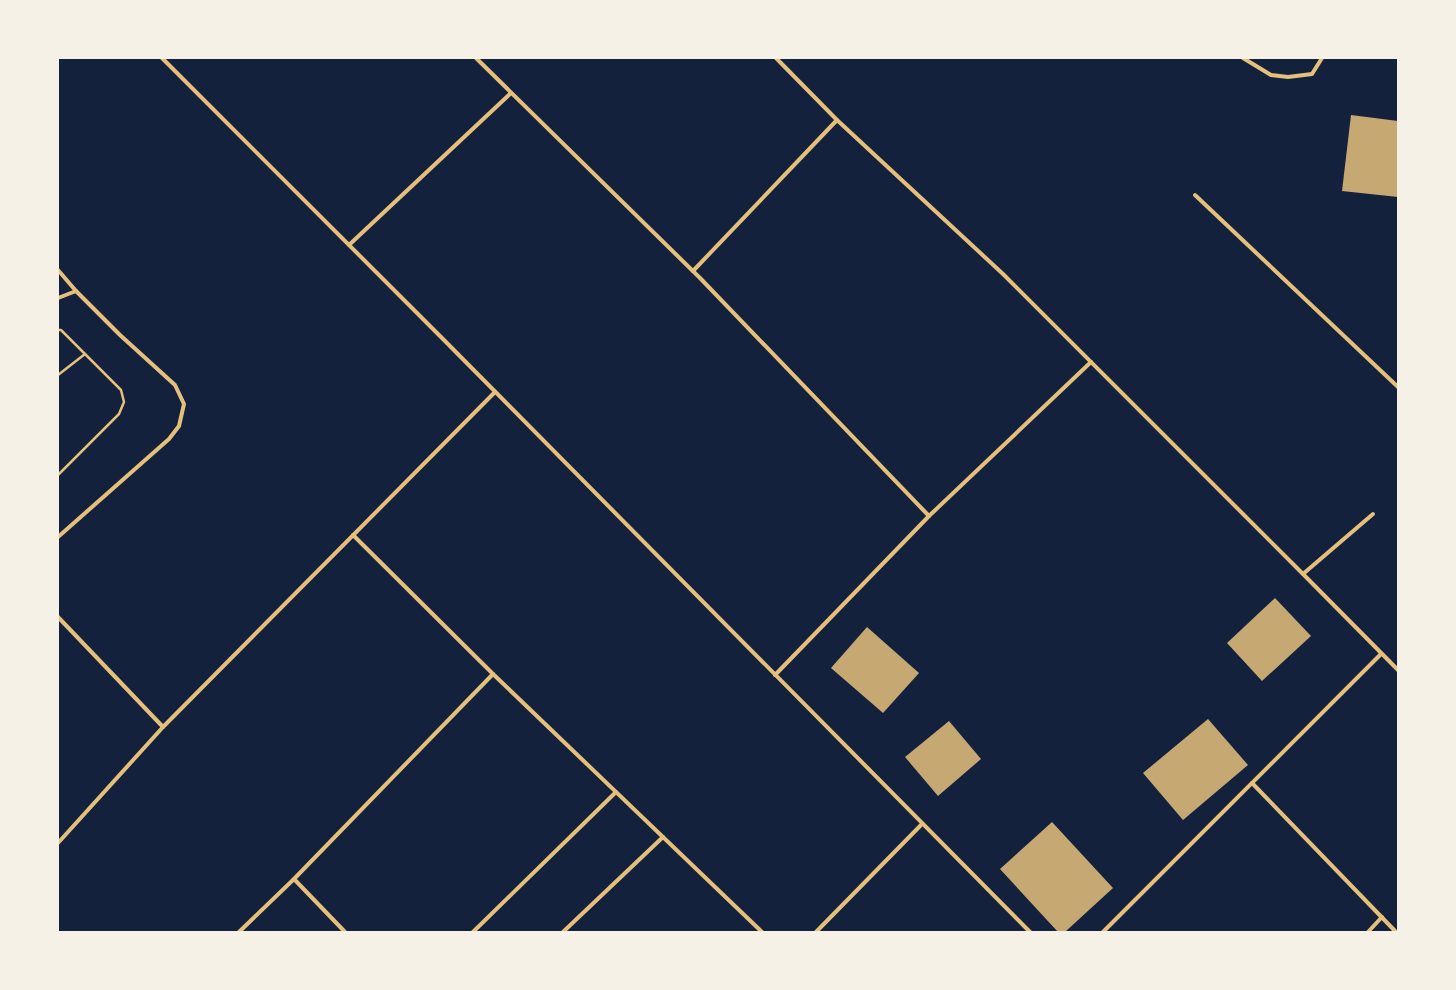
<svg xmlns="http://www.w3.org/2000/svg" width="1456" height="990" font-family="Montserrat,sans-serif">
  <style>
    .building { fill: #c6a872 }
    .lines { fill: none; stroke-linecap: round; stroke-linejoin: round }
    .path { stroke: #e5c07b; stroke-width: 2.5 }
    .minor { stroke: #e5c07b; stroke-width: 4 }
  </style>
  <rect width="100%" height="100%" fill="#14213d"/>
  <g class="building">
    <polygon points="1351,115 1398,121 1398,197 1342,191"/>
    <polygon points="1275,598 1311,636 1262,681 1227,643"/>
    <polygon points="867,627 919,673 883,713 831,668"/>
    <polygon points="1208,719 1248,765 1183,820 1143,773"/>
    <polygon points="949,721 981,759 938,796 905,757"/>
    <polygon points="1052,822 1113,888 1065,932 1058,932 1000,869"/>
  </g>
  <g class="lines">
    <g class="path">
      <polyline points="58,330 61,330 121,390 124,402 119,414 58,475"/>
      <polyline points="58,375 85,354"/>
    </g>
    <g class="minor">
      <polyline points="162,58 440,336 1030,932"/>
      <polyline points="476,58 700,278 929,516"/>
      <polyline points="776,58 837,120 1003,274 1303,574 1398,670"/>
      <polyline points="1243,58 1271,75 1288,77 1312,74 1322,58"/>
      <polyline points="1195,195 1398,387"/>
      <polyline points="349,245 511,93"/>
      <polyline points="58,270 76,291 120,335 175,385 184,404 179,426 169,439 58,537"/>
      <polyline points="693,271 837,120"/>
      <polyline points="58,298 76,291"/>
      <polyline points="353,535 493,674 762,932"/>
      <polyline points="1303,574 1373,514"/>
      <polyline points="58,617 163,727"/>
      <polyline points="775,675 929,516 1091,362"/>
      <polyline points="1252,783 1396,932"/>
      <polyline points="58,843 163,727 495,392"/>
      <polyline points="294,879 345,932"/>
      <polyline points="239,932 294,879 493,674"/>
      <polyline points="473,932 616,792"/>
      <polyline points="563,932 663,837"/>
      <polyline points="816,932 922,824"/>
      <polyline points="1103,932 1381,654"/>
      <polyline points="1368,932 1382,917"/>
    </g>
  </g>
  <rect width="1456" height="990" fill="none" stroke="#f6f1e7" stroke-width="118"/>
</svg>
